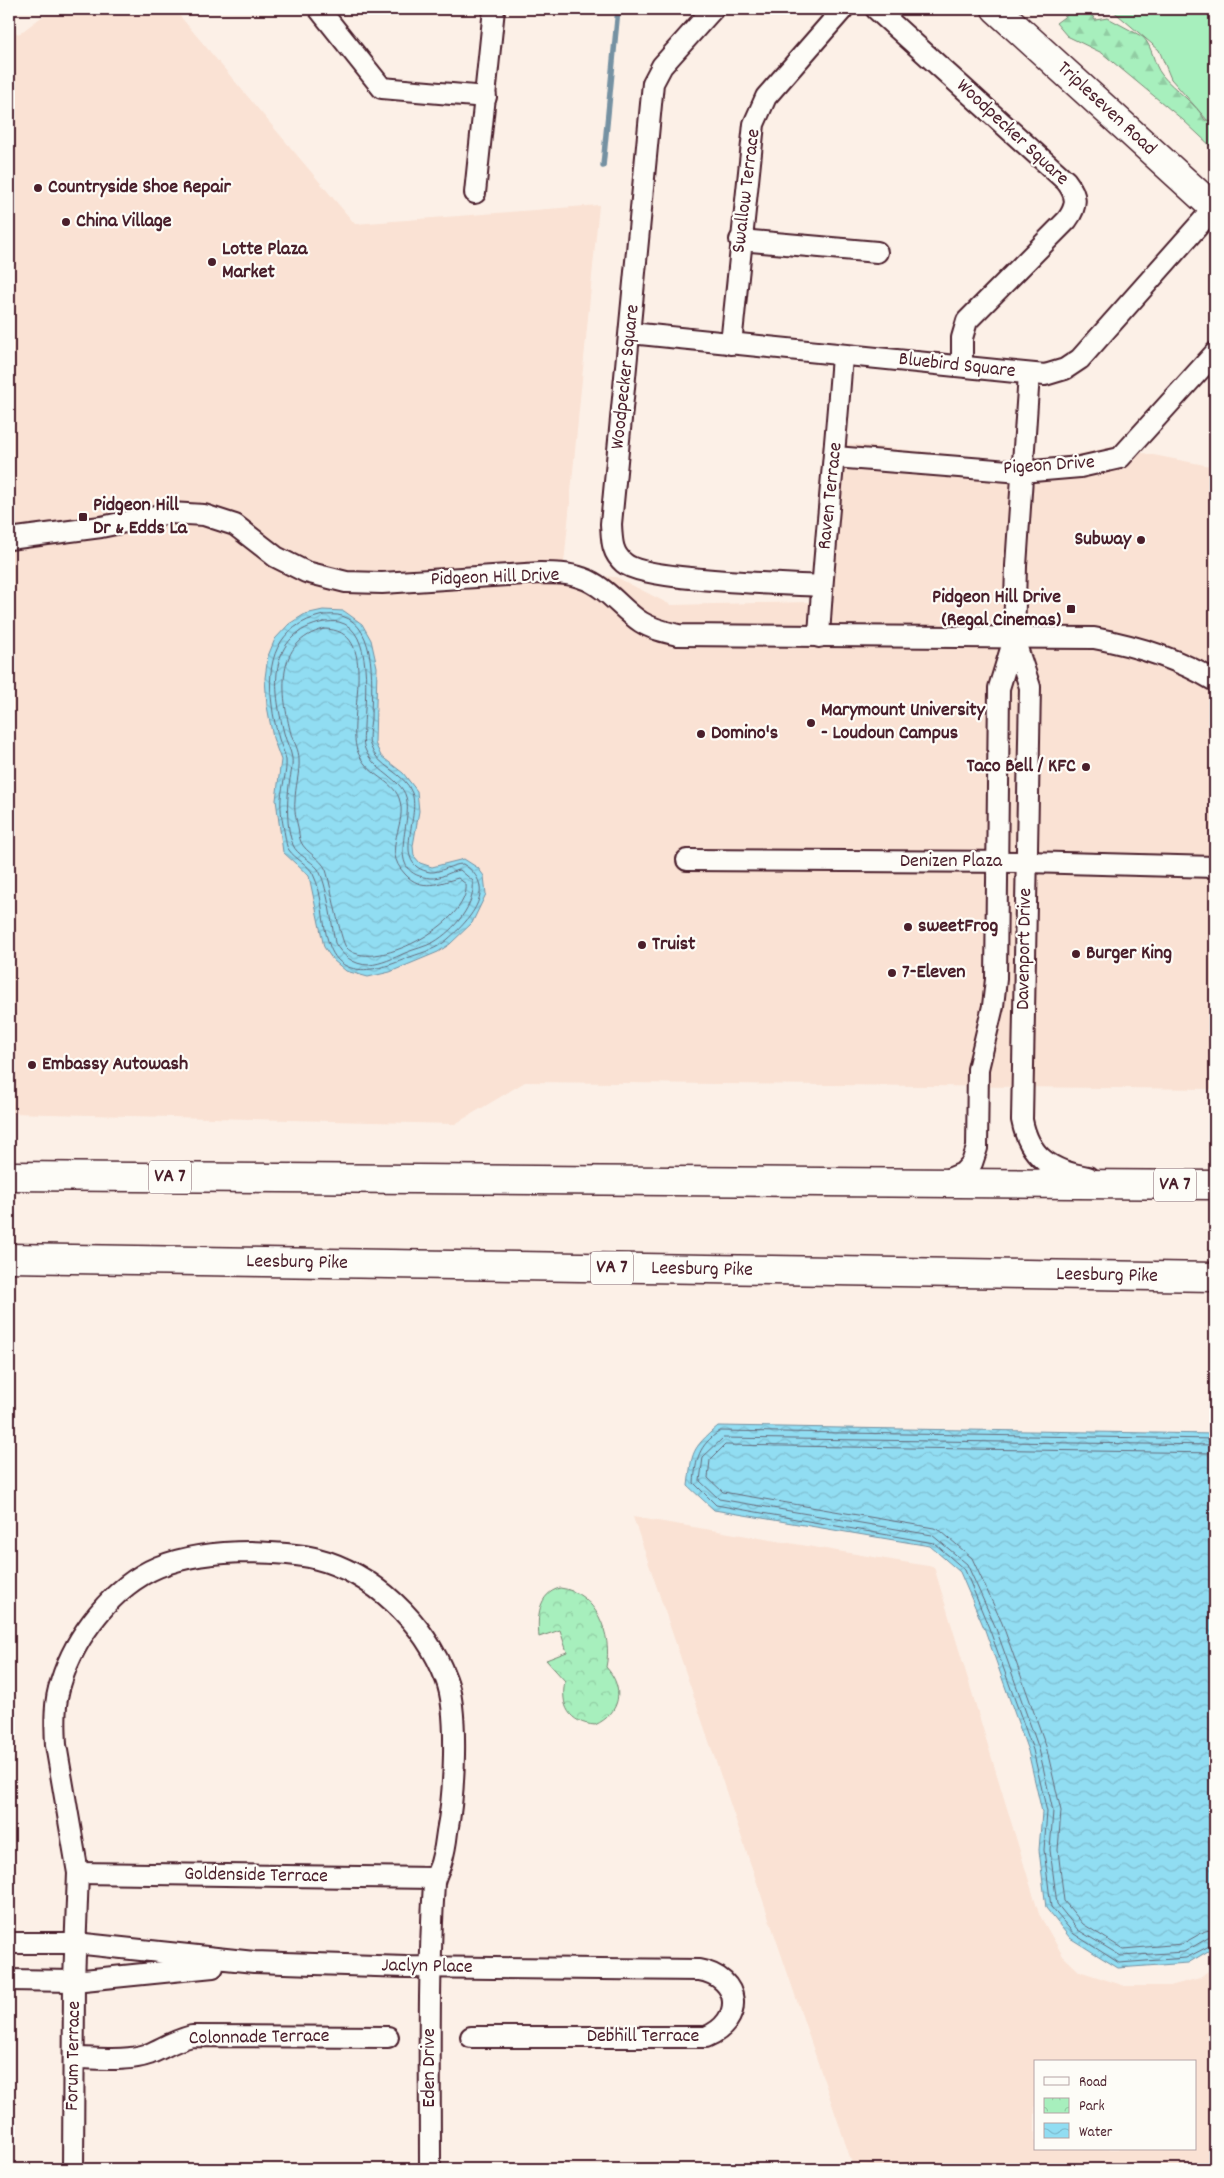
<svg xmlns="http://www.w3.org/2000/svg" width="1224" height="2178" font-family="Dekko,sans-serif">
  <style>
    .built { fill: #fae2d4; fill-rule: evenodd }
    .grass { fill: #a7efbd; stroke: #788774 }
    .forest { fill: url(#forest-firs); stroke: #788774 }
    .park { fill: url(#park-crowns); stroke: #788774 }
    .water { fill: url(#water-waves); stroke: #7591a2 }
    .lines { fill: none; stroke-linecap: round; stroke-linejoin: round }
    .shore { stroke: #666b7b; stroke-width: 1 }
    .stream { stroke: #7591a2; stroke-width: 5.5 }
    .street-casing { stroke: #4a1f2b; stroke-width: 24 }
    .secondary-casing { stroke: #4a1f2b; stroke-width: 31 }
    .highway-casing { stroke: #4a1f2b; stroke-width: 31 }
    .street { stroke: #fdfcf7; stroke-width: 20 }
    .secondary { stroke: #fdfcf7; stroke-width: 28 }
    .highway { stroke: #fdfcf7; stroke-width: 28 }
    .poi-dot { fill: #4a1f2b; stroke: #fdfcf7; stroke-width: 2 }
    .labels { text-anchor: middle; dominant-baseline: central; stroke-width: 4.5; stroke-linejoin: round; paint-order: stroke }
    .shield { fill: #fdfcf7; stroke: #806168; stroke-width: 1 }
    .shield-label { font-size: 19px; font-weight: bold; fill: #4a1f2b }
    .street-label { font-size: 20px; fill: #4a1f2b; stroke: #fdfcf7 }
    .poi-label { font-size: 20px; font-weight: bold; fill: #4a1f2b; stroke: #fdfcf7; text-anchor: start }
  </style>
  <defs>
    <pattern id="forest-firs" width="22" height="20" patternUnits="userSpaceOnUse" patternTransform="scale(1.25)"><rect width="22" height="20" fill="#a7efbd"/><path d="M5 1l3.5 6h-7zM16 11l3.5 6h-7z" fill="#91cca3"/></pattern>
    <pattern id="park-crowns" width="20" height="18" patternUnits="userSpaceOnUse" patternTransform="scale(1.25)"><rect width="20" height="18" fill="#a7efbd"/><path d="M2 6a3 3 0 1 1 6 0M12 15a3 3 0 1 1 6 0" fill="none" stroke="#91cca3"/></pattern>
    <pattern id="water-waves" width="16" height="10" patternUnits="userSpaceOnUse" patternTransform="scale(1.25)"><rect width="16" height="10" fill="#91ddf2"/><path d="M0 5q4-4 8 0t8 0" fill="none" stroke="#7fbdd0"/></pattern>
  </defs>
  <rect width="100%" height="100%" fill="#fcf0e7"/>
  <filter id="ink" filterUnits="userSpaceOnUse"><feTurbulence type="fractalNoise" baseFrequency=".02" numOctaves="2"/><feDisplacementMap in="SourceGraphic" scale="10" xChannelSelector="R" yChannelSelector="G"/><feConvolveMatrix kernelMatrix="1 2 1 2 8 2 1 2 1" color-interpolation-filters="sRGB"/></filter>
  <g filter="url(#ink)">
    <g class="built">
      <polygon points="52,9 174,9 355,224 599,205 563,574 616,577 671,605 809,602 823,441 1034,463 1112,447 1215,467 1215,1089 525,1082 455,1124 9,1113 9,29 19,34"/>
      <path d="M633 1517 934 1567 1039 1914 1063 1956 1079 1971 1125 1986H1170L1200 1978 1215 1967V2169H854ZM1035 2062H1195V2149H1035Z"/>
    </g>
    <polygon class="grass" points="1111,9 1215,9 1215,129 1171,79 1159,50"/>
    <path class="forest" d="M1075 9H1093L1092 15 1095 20 1108 18 1143 37C1153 47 1153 64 1162 75 1174 90 1197 104 1205 120L1215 121V150L1183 120 1102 53 1067 36 1056 23Z"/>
    <path class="park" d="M560 1588C596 1592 613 1635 606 1667 625 1688 621 1713 595 1725 569 1723 560 1706 565 1681L546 1660 567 1652 560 1630 539 1637C537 1618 538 1593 560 1588Z"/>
    <g class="water">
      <polygon points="323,610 344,611 362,624 371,640 377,667 375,743 381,756 403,773 417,791 419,811 413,846 414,856 420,863 432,867 464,859 478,868 484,876 486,894 472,923 450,944 438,952 390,972 368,977 346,971 333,960 324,947 309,876 283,852 276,800 281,760 273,738 267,706 265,678 268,656 275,639 289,624 305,614"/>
      <path d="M718 1426 1215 1434V1947L1188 1963 1118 1968 1070 1938 1046 1908 1039 1850 1042 1812 1028 1751 985 1630 960 1572 930 1546 714 1510 688 1486C692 1452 691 1449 718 1426Z"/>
    </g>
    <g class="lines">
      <g class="shore">
        <path d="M323 615C329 615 337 614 342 616 379 627 371 690 371 719 370 727 368 738 370 745 377 768 405 772 412 793 421 819 390 865 430 872 440 873 452 864 463 864 499 887 471 919 448 939 437 949 424 952 410 957 384 968 342 984 329 944 321 922 324 896 313 874 308 864 295 859 289 850 286 847 286 840 285 836 283 824 280 811 281 798 282 786 287 773 286 760 285 753 281 746 279 739 276 728 273 716 272 705 266 661 276 626 323 615Z"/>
        <path d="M324 622C329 622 334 621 339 622 374 630 365 700 364 726 364 733 362 742 365 749 374 772 401 778 406 797 414 823 382 875 431 878 441 879 450 871 460 870L473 881C476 905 454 930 434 942 425 947 414 949 405 953 394 958 381 964 369 965 353 965 342 955 335 943 332 925 327 883 318 869 311 860 297 855 293 845 286 827 287 803 289 785 290 777 293 767 292 758 291 750 286 742 284 733 273 688 266 634 324 622Z"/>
        <path d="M324 629C382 629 346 718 357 750 367 777 392 779 399 798 409 825 380 848 405 874 421 892 440 883 458 878L466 884C471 923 370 976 346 947 340 939 331 885 326 870 321 858 306 853 301 842 299 838 299 832 298 827 296 819 294 810 295 801 295 787 300 773 299 759 299 750 294 742 291 734 281 694 274 641 324 629Z"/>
        <path d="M1215 1439 720 1431C698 1446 696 1459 694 1483L716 1505 934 1543 965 1570 989 1628 1033 1750 1047 1812 1044 1850 1051 1907 1074 1934 1119 1963 1186 1958 1215 1943"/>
        <polyline points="1215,1445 723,1438 703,1457 700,1481 719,1499 932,1535 967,1564 995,1626 1039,1749 1053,1811 1050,1850 1057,1904 1078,1930 1121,1956 1184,1952 1208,1938 1215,1937"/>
        <polyline points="1215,1453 725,1445 710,1460 708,1478 723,1492 934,1528 942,1532 972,1558 1002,1623 1046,1746 1061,1811 1058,1850 1064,1901 1083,1924 1123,1949 1182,1944 1205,1931 1215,1929"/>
      </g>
      <polyline class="stream" points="603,166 618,9"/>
      <g class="street-casing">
        <g id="street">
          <polyline points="319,9 382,88 486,97"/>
          <path d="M713 9 662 66 653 83 611 524C612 539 611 552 624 563 644 581 787 584 822 586"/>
          <path d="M876 9 1066 181C1077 195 1078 205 1067 220L967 321 962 338V366"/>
          <polyline points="475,193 494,9"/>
          <polyline points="740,240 877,252"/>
          <polyline points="630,333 1045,375 1065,369 1080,359 1214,208"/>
          <polyline points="731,344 754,124 766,97 843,9"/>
          <polyline points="835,457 1021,472 1080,467 1120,458 1215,353"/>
          <path d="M9 539 101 527 170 513 204 515 235 525 276 557 306 572 346 582 382 583 540 573C554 573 569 573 582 578 606 586 621 609 641 622 652 629 665 632 678 635L1094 638C1138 646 1177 658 1215 681"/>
          <path d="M819 637C824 543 836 449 842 355"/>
          <path d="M1014 639 1030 687 1022 1120C1029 1157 1051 1171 1088 1177"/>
          <polyline points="687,860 1026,862 1215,867"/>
          <polyline points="944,1181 963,1173 972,1163 977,1148 978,1069 993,1006 996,979 999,688 1014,639 1016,566 1029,374"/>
          <polyline points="78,1873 434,1878"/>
          <path d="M9 1943H75L254 1962 406 1967 699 1970C741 1977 745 2021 706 2037H471"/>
          <polyline points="9,1980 74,1981 213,1967"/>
          <path d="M74 2058C98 2058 126 2062 149 2054 165 2047 173 2041 192 2036L388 2037"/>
          <path d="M73 2169 74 1981 78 1873 56 1745C55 1725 54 1701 61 1682 75 1636 113 1586 158 1567 188 1555 219 1552 251 1552 273 1553 294 1553 314 1558 374 1573 425 1623 446 1679 459 1712 454 1797 447 1832 446 1842 444 1853 441 1863 439 1870 435 1876 434 1883 428 1978 430 2074 430 2169"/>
        </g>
      </g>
      <g class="secondary-casing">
        <polyline id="secondary" points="996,9 1215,209"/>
      </g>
      <g class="highway-casing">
        <g id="highway">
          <polyline points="9,1176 1215,1185"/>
          <polyline points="9,1258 1215,1277"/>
        </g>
      </g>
      <use href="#street" class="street"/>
      <use href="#secondary" class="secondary"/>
      <use href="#highway" class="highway"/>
    </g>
  </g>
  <g class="poi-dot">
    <circle cx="38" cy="188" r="5"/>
    <circle cx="66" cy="222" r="5"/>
    <circle cx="212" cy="262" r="5"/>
    <rect x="78" y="512" width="10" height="10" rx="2.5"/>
    <circle cx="1141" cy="540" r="5"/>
    <rect x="1066" y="604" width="10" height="10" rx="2.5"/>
    <circle cx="811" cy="723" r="5"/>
    <circle cx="701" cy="734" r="5"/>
    <circle cx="1086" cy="767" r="5"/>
    <circle cx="908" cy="927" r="5"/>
    <circle cx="642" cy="945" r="5"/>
    <circle cx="1076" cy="954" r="5"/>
    <circle cx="892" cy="973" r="5"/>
    <circle cx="32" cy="1065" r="5"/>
  </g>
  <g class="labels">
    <g class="shield">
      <rect x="149" y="1160.5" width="42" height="33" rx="4"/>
      <rect x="1154" y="1168.5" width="42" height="33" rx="4"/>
      <rect x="591" y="1251.5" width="42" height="33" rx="4"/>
    </g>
    <g class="shield-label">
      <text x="170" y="1177">VA 7</text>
      <text x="1175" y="1185">VA 7</text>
      <text x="612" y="1268">VA 7</text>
    </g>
    <g class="street-label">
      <text transform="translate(1106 109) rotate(43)">Tripleseven Road</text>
      <text transform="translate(1012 133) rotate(43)">Woodpecker Square</text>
      <text transform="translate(747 191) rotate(-83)">Swallow Terrace</text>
      <text transform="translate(957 366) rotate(6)">Bluebird Square</text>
      <text transform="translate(626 377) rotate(-84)">Woodpecker Square</text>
      <text transform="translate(1049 466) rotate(-4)">Pigeon Drive</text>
      <text transform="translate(831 496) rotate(-84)">Raven Terrace</text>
      <text transform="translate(495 578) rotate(-2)">Pidgeon Hill Drive</text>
      <text x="951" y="862">Denizen Plaza</text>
      <text transform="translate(1025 949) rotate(-89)">Davenport Drive</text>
      <text transform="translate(297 1263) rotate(1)">Leesburg Pike</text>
      <text transform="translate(702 1270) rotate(1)">Leesburg Pike</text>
      <text transform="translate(1107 1276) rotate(1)">Leesburg Pike</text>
      <text transform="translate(256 1876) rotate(1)">Goldenside Terrace</text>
      <text transform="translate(427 1967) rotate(1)">Jaclyn Place</text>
      <text x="643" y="2037">Debhill Terrace</text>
      <text transform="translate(259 2038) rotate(-1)">Colonnade Terrace</text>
      <text transform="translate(74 2056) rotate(-89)">Forum Terrace</text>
      <text transform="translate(430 2068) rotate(-90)">Eden Drive</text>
    </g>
    <g class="poi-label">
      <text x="48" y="188">Countryside Shoe Repair</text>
      <text x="76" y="222">China Village</text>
      <text x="222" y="250">Lotte Plaza<tspan x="222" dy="23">Market</tspan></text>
      <text x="93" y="506">Pidgeon Hill<tspan x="93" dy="23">Dr &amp; Edds La</tspan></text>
      <text x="1131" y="540" text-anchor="end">Subway</text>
      <text x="1061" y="598" text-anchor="end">Pidgeon Hill Drive<tspan x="1061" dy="23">(Regal Cinemas)</tspan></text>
      <text x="821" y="711">Marymount University<tspan x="821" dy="23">- Loudoun Campus</tspan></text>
      <text x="711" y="734">Domino's</text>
      <text x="1076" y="767" text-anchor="end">Taco Bell / KFC</text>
      <text x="918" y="927">sweetFrog</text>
      <text x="652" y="945">Truist</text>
      <text x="1086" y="954">Burger King</text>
      <text x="902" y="973">7-Eleven</text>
      <text x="42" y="1065">Embassy Autowash</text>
    </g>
  </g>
  <rect width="1224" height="2178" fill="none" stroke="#fdfcf7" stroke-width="30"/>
  <rect x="15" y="15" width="1194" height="2148" fill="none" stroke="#4a1f2b" stroke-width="2" filter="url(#ink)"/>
  <rect x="1034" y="2060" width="162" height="90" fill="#fdfcf7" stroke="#b5a4a5"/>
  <rect x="1044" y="2077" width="25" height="8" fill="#fdfcf7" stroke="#b5a4a5"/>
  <text x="1079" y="2086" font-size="15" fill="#4a1f2b">Road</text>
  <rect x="1044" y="2098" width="25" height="15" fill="url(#park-crowns)" stroke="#b5a4a5"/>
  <text x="1079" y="2110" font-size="15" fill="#4a1f2b">Park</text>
  <rect x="1044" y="2123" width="25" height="15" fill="url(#water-waves)" stroke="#b5a4a5"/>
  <text x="1079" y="2136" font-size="15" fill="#4a1f2b">Water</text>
</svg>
